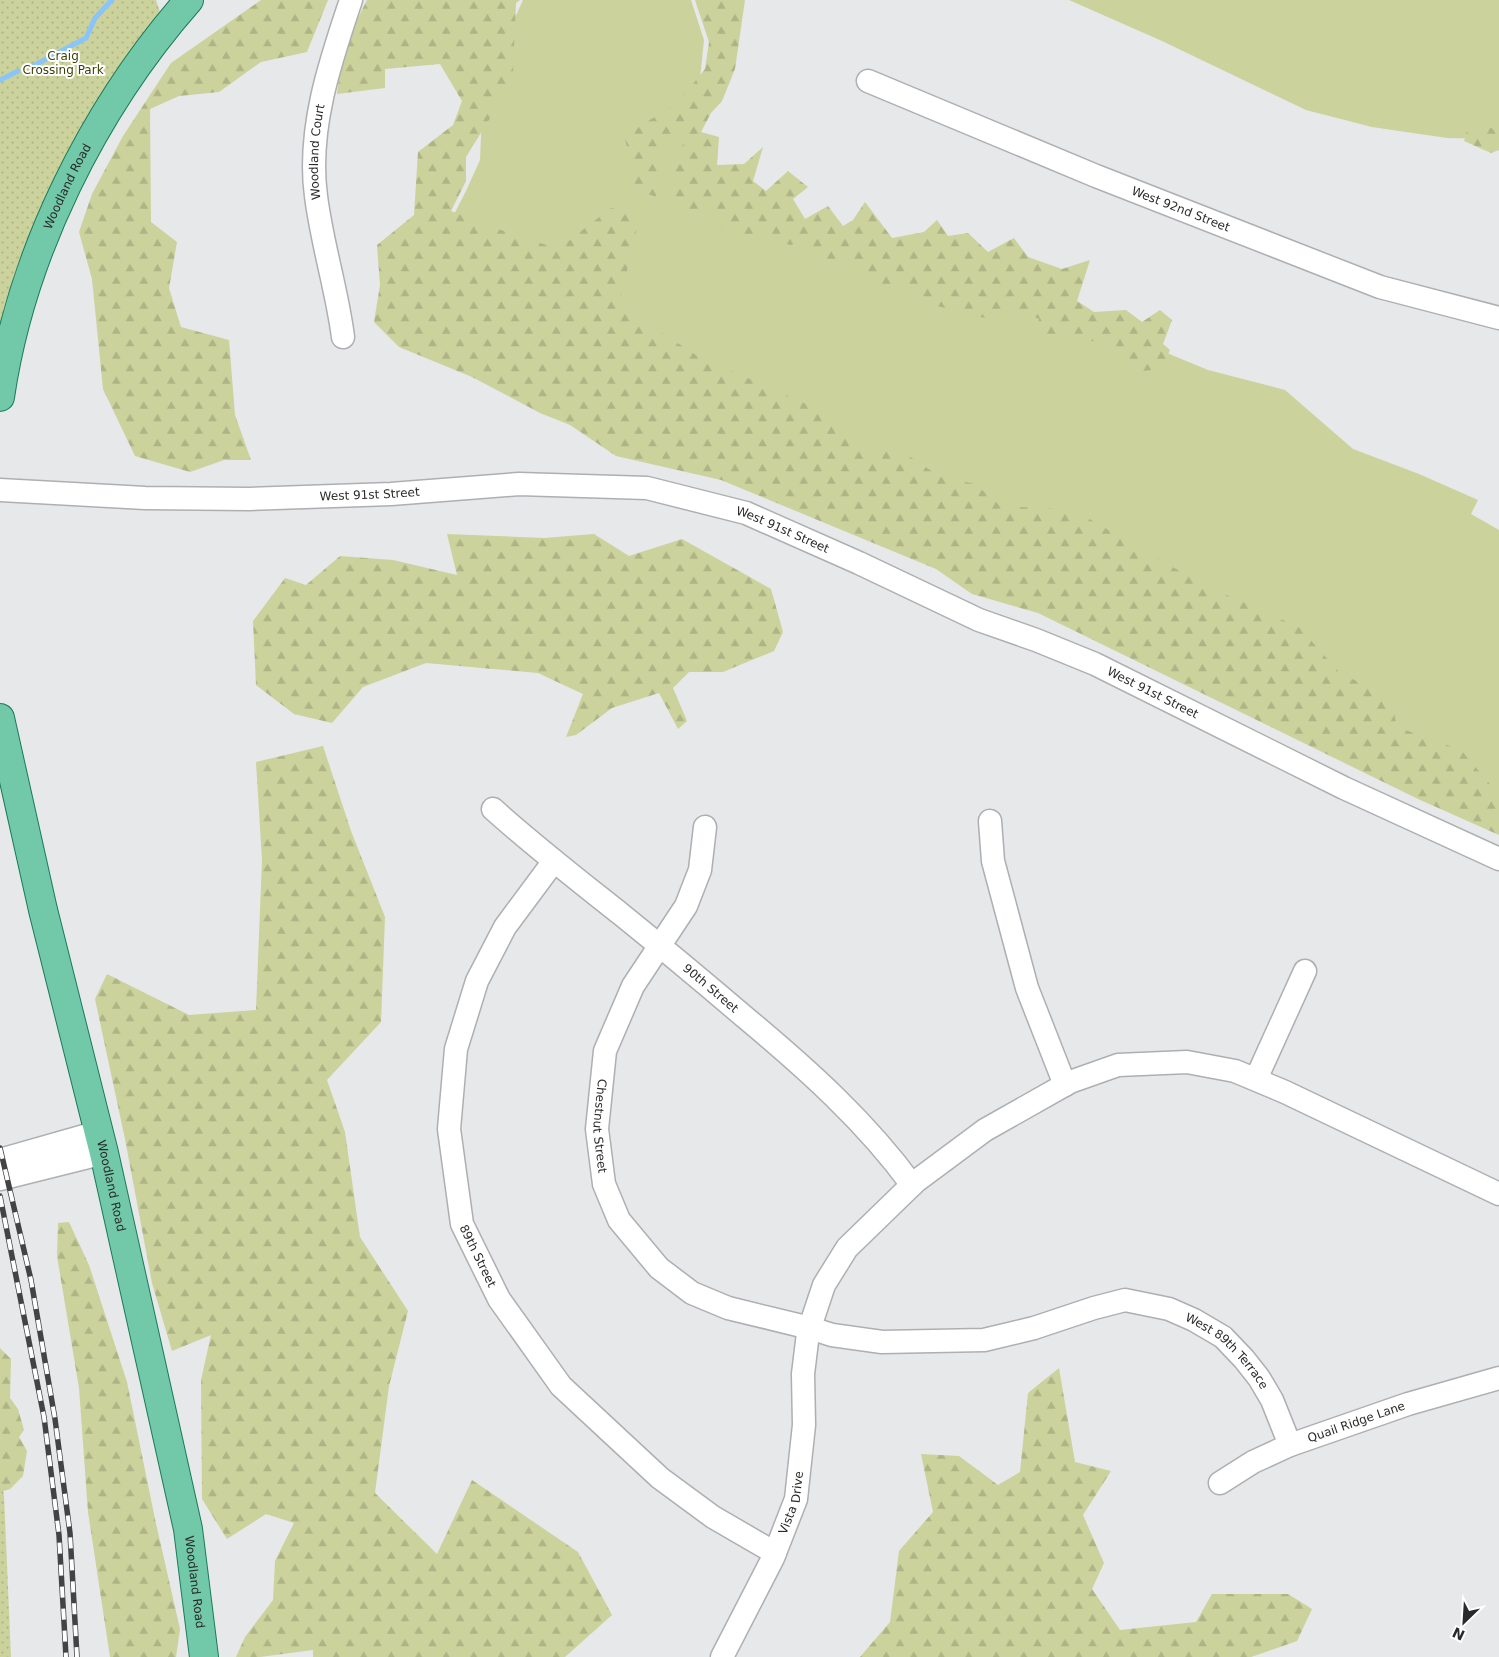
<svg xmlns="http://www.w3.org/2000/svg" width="1499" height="1657" font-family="'DejaVu Sans',sans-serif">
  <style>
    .grass { fill: #ccd29b }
    .forest { fill: url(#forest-firs) }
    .park { fill: url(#park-dots) }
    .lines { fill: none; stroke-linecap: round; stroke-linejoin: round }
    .stream { stroke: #89c4fa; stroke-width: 5 }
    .minor-casing { stroke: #aeafb2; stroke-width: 25 }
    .major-casing { stroke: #1a7a58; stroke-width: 30 }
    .minor { stroke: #fff; stroke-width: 22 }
    .major { stroke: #71c9aa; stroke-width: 28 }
    .rail-casing { stroke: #424344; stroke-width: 5.5 }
    .rail { stroke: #fff; stroke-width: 4; stroke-dasharray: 11; stroke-linecap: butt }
    .labels { text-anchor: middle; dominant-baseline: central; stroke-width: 4; stroke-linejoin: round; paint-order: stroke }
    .park-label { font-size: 12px; fill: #3d4003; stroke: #fff }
    .street-label { font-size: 12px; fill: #2a2a2b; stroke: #fff }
  </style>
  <defs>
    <pattern id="forest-firs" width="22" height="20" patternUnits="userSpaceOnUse" patternTransform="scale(1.25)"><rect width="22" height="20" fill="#ccd29b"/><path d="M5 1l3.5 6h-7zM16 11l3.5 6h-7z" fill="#afb486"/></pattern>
    <pattern id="park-dots" width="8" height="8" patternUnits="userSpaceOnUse" patternTransform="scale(1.25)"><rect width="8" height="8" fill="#ccd29b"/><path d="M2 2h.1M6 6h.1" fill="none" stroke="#afb486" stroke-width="1.8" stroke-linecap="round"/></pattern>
  </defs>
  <rect width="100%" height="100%" fill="#e6e8ea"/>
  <g class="grass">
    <polygon points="523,0 691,0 704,40 690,174 749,205 1138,341 1208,370 1285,390 1353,449 1419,474 1478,500 1471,514 1499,530 1499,832 445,232 466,191 480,160 483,89"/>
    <polygon points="1069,0 1499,0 1499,139 1447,138 1372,127 1306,110 1162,41"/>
  </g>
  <g class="forest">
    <polygon points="261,0 328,0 307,52 261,62 219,92 179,96 150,109 151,222 177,242 169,288 181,327 229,340 235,415 251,460 224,460 190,472 135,456 103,389 92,279 79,232 92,194 123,136 171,63"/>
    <polygon points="367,0 520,0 516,3 513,72 500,102 466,157 466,181 451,211 498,229 558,249 611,208 640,215 619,305 696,355 820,410 854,447 900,450 939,476 975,484 1001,506 1074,510 1202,584 1299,627 1339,672 1391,699 1397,727 1461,750 1490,784 1499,789 1499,835 1418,799 1038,613 972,594 936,569 721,480 616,456 570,425 540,413 472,377 399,347 374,322 380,285 377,245 414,215 418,152 453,125 462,101 440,64 385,69 385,88 337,94 343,47"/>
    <polygon points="695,0 745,0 735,69 722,101 711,113 701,132 719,137 717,165 744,164 763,147 753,181 766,191 788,171 808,187 793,199 805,219 828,206 843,226 853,220 865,202 892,238 924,232 937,220 948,236 968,233 988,252 1014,238 1028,257 1062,269 1090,260 1077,301 1094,312 1126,310 1142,322 1160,310 1172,320 1163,344 1170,350 1161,369 1133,372 1107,343 1036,334 1039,319 1013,308 985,318 937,306 908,285 892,290 864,275 841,259 816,261 805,240 791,245 725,231 709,212 688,215 665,200 680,158 685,134 656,157 659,181 656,197 621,184 632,167 625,139 641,125 676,105 705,69 709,42"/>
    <polygon points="1480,121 1499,133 1499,150 1491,153 1464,141 1467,131"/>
    <polygon points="447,534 544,538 594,534 629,556 682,539 771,589 783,632 774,651 723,672 689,672 673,688 687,721 678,729 659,693 612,708 576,735 566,737 583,694 538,673 426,663 363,687 332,723 294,714 256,685 253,621 285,578 306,585 340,556 393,560 457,575"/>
    <polygon points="323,746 351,831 385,917 381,1022 327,1080 345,1132 360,1237 408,1311 389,1386 375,1493 437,1554 472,1480 578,1552 612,1615 565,1657 313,1657 313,1650 260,1657 236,1657 245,1637 273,1600 275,1561 294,1523 266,1514 227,1539 202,1499 201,1380 211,1335 172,1351 152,1283 125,1139 95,999 107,974 189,1015 256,1010 262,860 256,762"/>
    <polygon points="69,1222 89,1265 127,1382 155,1519 180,1629 176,1657 110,1657 88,1512 79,1388 57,1256 58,1223"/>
    <polygon points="0,1348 11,1359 10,1398 18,1409 24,1430 19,1437 27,1451 23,1476 10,1489 0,1492"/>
    <polygon points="1059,1368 1075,1462 1111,1471 1083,1515 1104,1563 1092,1589 1120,1630 1196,1622 1212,1594 1288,1594 1312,1609 1297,1641 1251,1657 860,1657 890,1622 899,1551 933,1512 921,1454 959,1456 998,1485 1020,1472 1028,1393"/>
  </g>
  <g class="park">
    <polygon points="0,0 156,0 165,27 92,137 0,397"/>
    <polygon points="0,1471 4,1496 11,1657 0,1657"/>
  </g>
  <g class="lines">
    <g class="stream">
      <polyline points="33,66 86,38 95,18 112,0"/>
      <polyline points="0,80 18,71"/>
    </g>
    <g class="minor-casing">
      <g id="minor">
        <path id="s1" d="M868 81 1096 176 1380 287 1499 318"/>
        <path id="s2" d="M343 337C337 290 322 244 316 196 307 130 330 62 351 0"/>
        <path id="s3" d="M0 490 145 498 249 499 391 494 519 484 647 488 746 513 859 563 979 620 1036 640 1095 664 1344 788 1499 859"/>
        <path id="s4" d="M493 809C534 846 578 880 622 915 664 949 706 984 747 1019 807 1069 866 1122 912 1185"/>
        <polyline points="990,821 993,861 1027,988 1065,1085"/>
        <path id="s5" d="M705 827 700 870 686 906 633 986 605 1051 597 1129 604 1184 619 1220 659 1268 692 1293 728 1308 810 1328 832 1335 882 1342 984 1340 1034 1328 1094 1308 1125 1300 1169 1309 1194 1320 1223 1337 1244 1359 1259 1378 1272 1400 1290 1445"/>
        <path id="s6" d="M554 861 505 927 477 981 456 1049 449 1129 462 1224 499 1299 561 1386 660 1478 713 1517 775 1553"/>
        <polyline points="1256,1079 1305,971"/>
        <polyline points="0,1160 98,1132"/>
        <polyline points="0,1179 104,1153"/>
        <path id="s7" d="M1220 1483 1253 1462 1290 1445 1408 1404 1499 1378"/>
        <path id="s8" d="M722 1657 773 1558 796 1499 804 1425 803 1374 808 1333 824 1285 847 1248 915 1182 985 1130 1070 1082 1118 1065 1187 1062 1235 1071 1285 1092 1499 1194"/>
      </g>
    </g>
    <g class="major-casing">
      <g id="major">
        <path id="s9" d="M0 397C21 254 94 108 189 0"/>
        <path id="s10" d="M0 718 43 910 104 1153 188 1529 204 1657"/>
      </g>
    </g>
    <use href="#minor" class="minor"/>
    <use href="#major" class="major"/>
    <g class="rail-casing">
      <g id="rail">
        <polyline points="0,1148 31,1280 55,1419 70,1533 77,1657"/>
        <polyline points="0,1196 44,1417 59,1535 66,1657"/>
      </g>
    </g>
    <use href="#rail" class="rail"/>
  </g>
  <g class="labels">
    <g class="park-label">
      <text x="63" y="56">Craig<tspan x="63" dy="14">Crossing Park</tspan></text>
    </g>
    <g class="street-label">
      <text stroke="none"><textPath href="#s2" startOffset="188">Woodland Court</textPath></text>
      <text stroke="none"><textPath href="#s9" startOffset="222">Woodland Road</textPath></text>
      <text stroke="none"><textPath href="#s1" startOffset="338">West 92nd Street</textPath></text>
      <text stroke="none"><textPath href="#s3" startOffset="370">West 91st Street</textPath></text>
      <text stroke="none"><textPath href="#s3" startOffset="790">West 91st Street</textPath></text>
      <text stroke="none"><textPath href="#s3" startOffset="1195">West 91st Street</textPath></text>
      <text stroke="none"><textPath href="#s4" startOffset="282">90th Street</textPath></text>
      <text stroke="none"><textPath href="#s5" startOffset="324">Chestnut Street</textPath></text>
      <text stroke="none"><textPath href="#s10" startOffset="481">Woodland Road</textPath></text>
      <text stroke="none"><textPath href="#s6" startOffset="426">89th Street</textPath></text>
      <text stroke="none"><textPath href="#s5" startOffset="1089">West 89th Terrace</textPath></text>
      <text stroke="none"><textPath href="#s7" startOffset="150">Quail Ridge Lane</textPath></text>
      <text stroke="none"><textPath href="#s8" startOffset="170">Vista Drive</textPath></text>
      <text stroke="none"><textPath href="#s10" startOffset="886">Woodland Road</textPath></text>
    </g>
  </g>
  <g transform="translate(1464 1622) rotate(205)" stroke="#ffffff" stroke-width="4" paint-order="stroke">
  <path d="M0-4L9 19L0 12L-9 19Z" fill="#2a2a2b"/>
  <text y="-8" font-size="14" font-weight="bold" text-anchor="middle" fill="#2a2a2b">N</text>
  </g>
</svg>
